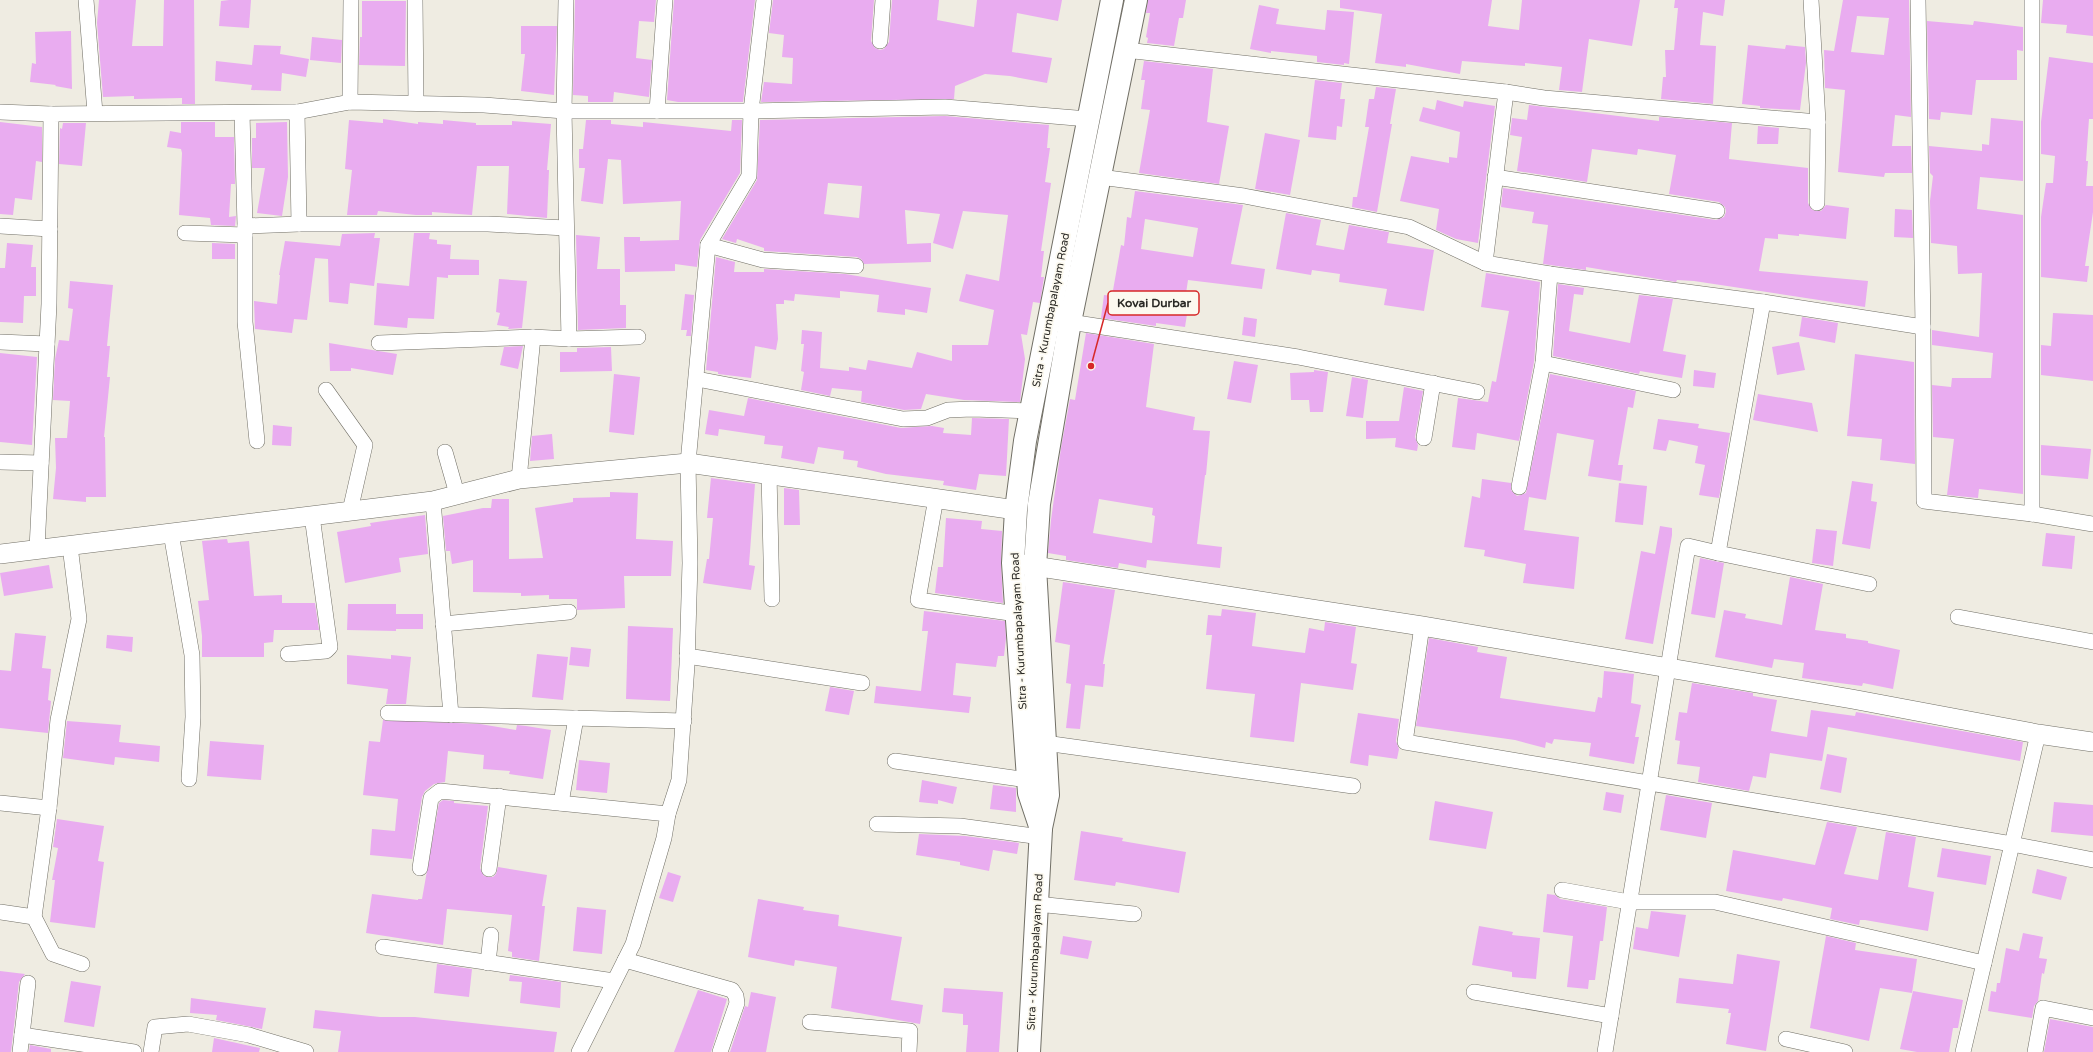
<svg xmlns="http://www.w3.org/2000/svg" width="2093" height="1052" font-family="'Varela Round',sans-serif">
  <style>
    .building { fill: #e9acf0; fill-rule: evenodd }
    .lines { fill: none; stroke-linecap: round; stroke-linejoin: round }
    .minor-casing { stroke: #716f66; stroke-width: 16 }
    .tertiary-casing { stroke: #716f66; stroke-width: 20 }
    .primary-casing { stroke: #716f66; stroke-width: 24 }
    .minor { stroke: #fff; stroke-width: 15 }
    .tertiary { stroke: #fff; stroke-width: 19 }
    .primary { stroke: #fff; stroke-width: 22 }
    .labels { text-anchor: middle; dominant-baseline: central; stroke-width: 3.5; stroke-linejoin: round; paint-order: stroke }
    .street-label { font-size: 11px; fill: #2a2925; stroke: #fcf9ef }
    .leader { fill: none; stroke: #d62828; stroke-width: 1.5 }
    .callout-dot { fill: #d62828; stroke: #fcf9ef; stroke-width: 1.5 }
    .callout { fill: #fcf9ef; stroke: #d62828; stroke-width: 1.5 }
    .callout-label { font-size: 12px; text-anchor: middle; font-weight: bold; fill: #2a2925 }
  </style>
  <rect width="100%" height="100%" fill="#efece2"/>
  <g class="building">
    <polygon points="99,0 136,0 132,46 163,46 164,0 194,0 195,104 182,104 182,98 134,99 134,96 103,97 97,23"/>
    <polygon points="229,0 251,0 249,28 219,26 221,1"/>
    <polygon points="575,0 656,0 654,22 639,21 636,58 652,60 649,97 614,92 613,102 588,102 588,96 573,95"/>
    <polygon points="674,0 755,0 743,102 678,102 667,100"/>
    <polygon points="773,0 874,0 871,41 875,48 880,50 884,49 889,42 892,0 939,0 937,20 974,27 977,0 1062,0 1058,21 1017,13 1012,52 1052,58 1047,83 1010,76 985,74 955,86 954,99 761,102 764,82 792,84 793,58 782,57 784,35 769,33"/>
    <polygon points="1148,0 1186,0 1183,18 1179,18 1174,46 1147,43 1148,38 1146,37 1150,13 1146,13"/>
    <polygon points="1340,0 1492,0 1488,26 1519,30 1522,0 1640,0 1632,46 1589,39 1582,92 1559,90 1562,67 1525,63 1525,66 1462,61 1460,74 1406,64 1406,67 1375,63 1382,14 1340,8"/>
    <polygon points="1675,0 1725,0 1723,16 1703,12 1700,45 1716,46 1713,104 1661,99 1663,77 1666,77 1665,50 1674,50 1678,8 1674,8"/>
    <path d="M1843 0H1909L1911 117 1895 115 1892 146H1911L1912 173H1885L1884 177 1838 172 1845 90 1825 88 1824 50 1834 51ZM1857 16 1889 18 1884 55 1851 52Z"/>
    <polygon points="2043,0 2093,0 2093,36 2066,33 2067,25 2041,23"/>
    <polygon points="362,1 406,1 405,66 359,65 360,37 362,37"/>
    <polygon points="1259,5 1279,9 1276,24 1325,30 1327,10 1354,12 1349,64 1344,63 1344,65 1317,62 1317,56 1271,51 1271,53 1250,49"/>
    <polygon points="1927,21 1973,25 1974,21 2023,27 2023,51 2017,50 2017,80 1976,80 1972,115 1941,112 1940,120 1929,119"/>
    <polygon points="521,26 557,26 554,95 521,91 525,54 521,54"/>
    <polygon points="71,31 72,89 55,86 56,85 30,82 32,63 36,64 35,32"/>
    <polygon points="312,37 342,40 341,63 310,60"/>
    <polygon points="254,45 281,46 280,54 309,59 306,77 282,73 281,91 251,90 252,85 215,81 216,61 252,65"/>
    <polygon points="1748,45 1785,49 1786,45 1805,47 1806,63 1800,110 1760,108 1760,106 1742,104"/>
    <polygon points="2049,57 2093,63 2093,119 2089,119 2086,161 2088,161 2086,186 2093,186 2093,212 2085,266 2089,266 2087,282 2041,277 2041,217 2046,183 2053,183 2055,156 2041,154 2041,122"/>
    <polygon points="1144,61 1213,69 1207,122 1229,126 1219,184 1139,173 1150,110 1141,109 1145,80 1141,80"/>
    <polygon points="1315,80 1342,83 1340,99 1345,99 1342,127 1337,126 1336,140 1308,137"/>
    <polygon points="1376,87 1396,89 1390,124 1392,124 1377,212 1352,207 1353,197 1357,197 1369,127 1365,127 1369,99 1374,99"/>
    <polygon points="1437,100 1463,107 1464,101 1495,106 1478,243 1456,239 1436,230 1439,209 1400,201 1411,156 1449,163 1449,157 1457,158 1460,132 1419,121 1423,107 1435,110"/>
    <polygon points="1529,105 1659,121 1659,117 1732,123 1729,159 1808,168 1808,203 1812,210 1821,211 1826,205 1849,208 1846,239 1799,234 1799,236 1778,234 1778,239 1765,238 1759,271 1868,281 1865,307 1694,281 1677,280 1676,282 1586,267 1586,270 1543,264 1548,225 1532,223 1534,212 1501,207 1503,188 1716,220 1724,217 1726,212 1725,207 1719,202 1669,194 1676,155 1638,149 1637,155 1592,149 1587,182 1517,171 1522,137 1510,135 1512,118 1527,120"/>
    <path d="M945 116 1049 125 1047 148H1050L1045 182 1051 183 1041 251H1044L1041 277H1044L1040 303 1033 302 1027 335 1021 334 1025 359 1020 402 964 400 926 394 921 409 904 410 861 402 862 391 832 388 830 396 801 390 804 372 801 371 804 344H801L802 330 822 332 820 368 849 371V367L866 370 868 360 912 368 917 352 952 361V345H988L994 310 959 301 966 274 999 281 1008 215 963 211 953 249 933 243 940 214 905 210 907 244 931 243V262L864 264 861 259 857 257 764 251V248L737 239 736 243 722 239 757 180 760 120ZM828 183 862 186 859 218 824 214Z"/>
    <polygon points="1991,118 2023,121 2023,181 1980,177 1977,209 2023,215 2023,494 1979,489 1978,498 1947,495 1954,439 1933,437 1932,385 1951,387 1952,378 1991,378 1993,353 1932,345 1932,330 1979,337 1982,273 1958,274 1957,246 1931,243 1930,201 1933,176 1930,173 1929,146 1982,151 1982,144 1989,145"/>
    <polygon points="383,119 418,124 418,122 443,124 443,120 476,123 476,125 512,125 512,121 551,124 547,170 549,170 547,218 507,214 509,166 477,166 472,215 432,212 432,215 416,215 378,211 377,215 347,215 352,170 345,169 349,120 383,123"/>
    <polygon points="586,120 611,120 611,124 643,127 643,122 731,131 732,120 742,120 740,173 700,240 697,267 675,264 675,271 625,272 624,237 640,237 640,241 679,240 681,201 623,204 621,160 608,159 603,204 581,201 585,168 579,168 579,149 583,149"/>
    <polygon points="0,122 42,127 42,162 36,161 32,200 15,198 13,215 0,214"/>
    <polygon points="181,122 215,122 215,137 234,137 235,184 231,184 229,217 236,216 235,226 211,225 210,218 179,215 182,153 181,149 167,147 170,131 181,133"/>
    <polygon points="287,122 288,177 282,216 257,213 265,168 252,168 252,138 256,138 256,123"/>
    <polygon points="63,123 86,123 82,166 59,164 60,128 62,129"/>
    <polygon points="1758,126 1779,128 1778,144 1757,144"/>
    <polygon points="1265,133 1300,140 1290,195 1255,189"/>
    <path d="M1135 191 1243 205 1231 264 1265 269 1262 289 1188 280 1184 307 1188 308 1185 327 1156 323V326L1101 318 1104 295 1112 296 1121 245 1124 246 1127 217 1131 218ZM1145 219 1198 228 1193 257 1141 249Z"/>
    <polygon points="1895,209 1912,210 1913,238 1894,237"/>
    <polygon points="1286,213 1321,220 1316,245 1344,250 1349,225 1389,232 1387,243 1434,250 1424,311 1384,305 1387,289 1339,282 1340,274 1312,270 1311,275 1276,269"/>
    <polygon points="375,233 374,238 380,238 374,286 350,283 348,304 329,302 328,259 315,258 307,320 294,319 292,333 255,329 254,301 277,304 280,275 279,275 285,241 340,246 342,234"/>
    <polygon points="414,233 430,233 429,239 437,240 437,244 451,245 450,259 479,260 479,275 448,275 448,278 437,277 434,319 408,318 407,328 374,325 377,283 409,286"/>
    <polygon points="576,235 600,237 597,269 620,269 620,305 626,305 626,328 578,330"/>
    <polygon points="7,243 33,245 31,267 36,267 36,296 24,296 23,323 0,322 0,268 5,268"/>
    <polygon points="212,243 235,244 235,259 212,259"/>
    <polygon points="716,257 735,262 734,272 764,272 764,269 845,274 931,288 927,313 905,309 905,315 877,312 879,295 840,291 840,298 795,294 794,301 784,300 784,304 776,304 778,339 776,350 755,346 751,378 718,374 718,372 706,370"/>
    <polygon points="1486,273 1540,282 1534,362 1519,441 1477,433 1475,450 1452,447 1458,398 1488,402 1492,381 1496,382 1509,311 1481,307"/>
    <polygon points="499,279 527,281 522,328 508,329 509,327 497,325 500,313 496,312"/>
    <polygon points="70,281 113,285 107,346 110,346 107,377 110,377 104,437 105,437 106,497 86,497 86,502 53,499 56,468 55,438 67,438 70,401 53,400 55,359 59,340 69,341 73,309 68,308"/>
    <polygon points="1558,284 1584,288 1583,295 1574,294 1569,331 1630,343 1639,295 1673,299 1663,351 1686,355 1682,378 1640,371 1639,374 1553,356"/>
    <polygon points="685,294 694,295 691,336 686,336 687,330 681,330"/>
    <polygon points="2053,313 2093,315 2093,381 2041,375 2041,345 2051,346"/>
    <polygon points="1244,317 1257,319 1255,337 1242,335"/>
    <polygon points="1802,317 1838,323 1835,343 1799,336"/>
    <path d="M1086 333 1154 344 1146 407 1195 417 1193 430 1210 431 1206 475H1205L1197 544 1222 547 1220 568 1147 560 1146 568 1119 563 1118 568 1066 560V556L1048 553 1051 520 1061 448 1070 399 1075 400ZM1099 499 1153 508 1152 515 1155 516 1152 543 1093 533Z"/>
    <polygon points="1799,342 1805,370 1777,375 1772,347"/>
    <polygon points="329,343 397,354 393,375 351,368 351,371 330,371"/>
    <polygon points="523,346 518,369 500,365 504,347"/>
    <polygon points="611,347 612,371 560,372 560,352 577,352 577,348"/>
    <polygon points="0,353 37,357 32,445 0,442"/>
    <polygon points="1855,354 1914,362 1915,464 1880,460 1882,439 1847,436"/>
    <polygon points="1234,361 1258,365 1251,403 1227,399"/>
    <polygon points="1314,370 1328,372 1323,412 1310,412 1309,400 1291,400 1290,373 1314,372"/>
    <polygon points="1694,370 1716,373 1714,388 1693,386"/>
    <polygon points="614,374 640,377 634,435 609,432"/>
    <polygon points="1550,374 1636,391 1633,408 1628,407 1618,465 1623,465 1621,481 1588,476 1594,440 1557,433 1546,500 1529,497 1524,530 1579,537 1574,589 1523,583 1526,564 1484,556 1485,550 1464,547 1472,496 1480,498 1482,479 1511,483 1511,490 1517,496 1526,493"/>
    <polygon points="1352,377 1368,380 1363,418 1346,416"/>
    <polygon points="1404,387 1423,391 1415,437 1418,445 1417,451 1395,447 1396,438 1366,439 1366,421 1399,421"/>
    <polygon points="1758,394 1812,403 1818,432 1753,420"/>
    <polygon points="748,398 901,428 932,426 944,428 943,433 971,435 972,418 1009,419 1006,476 979,474 976,490 943,485 944,481 886,474 857,467 858,461 843,459 844,451 818,447 814,464 781,458 783,446 764,444 765,436 719,429 718,436 705,434 709,410 744,416"/>
    <polygon points="1658,419 1699,424 1698,428 1730,433 1719,498 1699,495 1705,465 1695,463 1698,446 1669,440 1666,451 1653,449"/>
    <polygon points="273,425 292,427 291,446 272,445"/>
    <polygon points="552,434 554,459 530,461 532,436"/>
    <polygon points="2041,445 2091,449 2088,479 2041,475"/>
    <polygon points="711,478 755,484 749,565 755,566 751,590 703,583 707,559 709,559 713,518 707,518"/>
    <polygon points="1852,481 1873,484 1871,501 1877,502 1870,549 1842,544"/>
    <polygon points="1619,483 1647,486 1643,525 1615,522"/>
    <polygon points="784,488 799,490 800,525 784,525"/>
    <polygon points="610,492 638,493 636,539 673,541 671,576 624,576 625,608 577,610 577,599 549,599 549,595 521,596 521,593 473,592 473,560 452,564 450,551 446,551 443,516 483,508 491,508 492,499 509,499 509,559 543,558 535,508 573,502 573,498 610,497"/>
    <polygon points="425,515 428,554 399,558 401,572 345,583 337,532 371,526 370,523"/>
    <polygon points="946,518 982,521 981,529 1002,531 1001,564 1003,603 935,593 938,567 943,567"/>
    <polygon points="1660,526 1672,528 1672,535 1653,644 1625,639 1641,551 1655,554"/>
    <polygon points="1816,529 1837,531 1833,566 1812,563"/>
    <polygon points="2046,533 2075,536 2072,569 2042,566"/>
    <polygon points="227,539 228,543 249,541 254,596 282,595 282,603 315,603 319,630 274,630 273,642 264,643 264,657 202,657 202,636 198,601 209,600 202,541"/>
    <polygon points="1700,558 1724,563 1715,618 1691,614"/>
    <polygon points="49,565 53,588 4,596 0,573"/>
    <polygon points="1790,577 1823,584 1815,630 1846,634 1846,638 1868,641 1868,643 1900,650 1893,689 1863,683 1862,686 1802,678 1804,663 1774,659 1772,668 1715,657 1724,610 1746,614 1745,618 1782,625"/>
    <polygon points="1063,582 1115,590 1103,664 1105,664 1103,687 1085,685 1080,729 1066,728 1071,684 1066,683 1070,645 1055,642"/>
    <polygon points="348,604 396,604 396,614 423,614 423,629 396,629 396,631 347,630"/>
    <polygon points="1222,609 1256,613 1252,646 1305,653 1309,628 1324,631 1325,622 1356,627 1351,663 1357,664 1353,690 1301,683 1294,742 1250,737 1255,694 1206,689 1212,635 1206,635 1208,615 1221,616"/>
    <polygon points="924,611 1005,621 1006,638 1004,656 998,656 996,667 956,663 953,695 971,697 969,713 874,703 876,686 921,691 928,631 922,631"/>
    <polygon points="628,626 673,628 670,701 626,699"/>
    <polygon points="15,633 46,636 42,668 51,669 48,700 51,701 48,733 0,728 0,670 11,671"/>
    <polygon points="107,635 133,637 132,652 106,648"/>
    <polygon points="1429,638 1478,647 1477,652 1507,657 1500,698 1595,712 1598,697 1602,698 1604,671 1634,674 1631,703 1641,705 1635,737 1639,737 1634,764 1589,756 1591,743 1554,739 1552,744 1546,742 1545,748 1515,740 1416,726"/>
    <polygon points="571,647 591,649 589,667 569,665"/>
    <polygon points="537,654 568,657 563,700 532,697"/>
    <polygon points="347,655 391,659 391,655 411,657 406,704 386,704 388,689 347,684"/>
    <polygon points="1692,683 1753,693 1753,696 1777,700 1771,731 1807,737 1811,710 1855,716 1856,712 2023,742 2020,761 1828,727 1822,761 1770,753 1766,778 1753,776 1749,791 1698,782 1700,767 1677,764 1680,741 1675,740 1679,712 1687,713"/>
    <polygon points="830,687 854,691 849,715 825,711"/>
    <polygon points="1358,713 1399,719 1396,741 1399,749 1397,759 1369,755 1368,766 1350,763"/>
    <polygon points="383,720 480,724 516,730 517,725 526,726 551,730 543,779 509,774 510,771 483,769 484,755 448,751 445,782 434,784 425,791 422,797 412,859 370,855 372,829 395,831 398,799 363,795 369,741 380,742"/>
    <polygon points="67,721 121,725 119,742 160,746 159,762 115,757 114,765 63,758"/>
    <polygon points="210,741 264,745 261,780 207,776"/>
    <polygon points="1827,754 1847,758 1841,793 1820,789"/>
    <polygon points="579,760 610,763 607,793 576,790"/>
    <polygon points="922,780 957,787 953,804 938,800 938,804 919,802"/>
    <polygon points="993,785 1016,788 1016,812 990,809"/>
    <polygon points="1606,792 1624,795 1621,813 1603,810"/>
    <polygon points="1666,795 1712,803 1706,838 1660,830"/>
    <polygon points="443,800 454,801 454,803 488,806 480,868 484,876 493,877 496,874 498,867 547,875 542,906 545,906 539,961 512,957 512,952 508,951 512,915 447,909 443,945 366,933 372,894 418,900 418,899 422,899 439,803"/>
    <polygon points="1435,801 1493,812 1486,849 1429,840"/>
    <polygon points="2054,802 2093,805 2093,836 2051,832"/>
    <polygon points="57,819 104,826 98,861 104,862 95,928 50,922 55,880 52,880 58,848 53,847"/>
    <polygon points="1827,822 1857,827 1844,874 1878,880 1886,832 1916,837 1908,887 1934,892 1928,931 1865,920 1860,920 1859,925 1830,919 1832,908 1783,898 1782,901 1726,891 1733,850 1815,865"/>
    <polygon points="1081,831 1123,838 1122,841 1186,852 1179,893 1116,882 1115,886 1074,880"/>
    <polygon points="919,834 965,836 1019,843 1017,854 993,850 989,871 960,865 960,862 916,855"/>
    <polygon points="1942,848 1991,856 1986,885 1937,877"/>
    <polygon points="2037,869 2067,877 2061,900 2032,893"/>
    <polygon points="668,872 681,876 673,902 659,898"/>
    <polygon points="1547,894 1555,895 1560,899 1607,907 1603,941 1600,941 1595,980 1589,980 1588,989 1567,987 1573,936 1543,932"/>
    <polygon points="758,899 804,907 803,910 839,915 838,926 902,937 891,1000 923,1005 920,1024 831,1008 837,967 795,960 794,966 748,957"/>
    <polygon points="577,907 606,910 602,954 573,951"/>
    <polygon points="1651,911 1686,915 1679,957 1633,949 1636,927 1648,929"/>
    <polygon points="1479,926 1513,932 1512,935 1540,938 1536,979 1512,977 1512,972 1472,965"/>
    <polygon points="2023,933 2043,937 2039,958 2047,959 2044,974 2042,973 2038,1001 2034,1006 2032,1018 1988,1011 1991,991 1996,992 1997,983 2000,983 2006,948 2019,951"/>
    <polygon points="1063,936 1092,941 1088,959 1060,954"/>
    <polygon points="1826,936 1856,943 1855,950 1917,959 1912,993 1880,988 1869,1041 1810,1028"/>
    <polygon points="1737,954 1780,961 1766,1051 1726,1044 1731,1013 1728,1013 1729,1009 1676,1003 1679,978 1733,984"/>
    <polygon points="437,964 472,969 469,997 434,993"/>
    <polygon points="0,971 25,974 19,982 11,1052 0,1052"/>
    <polygon points="510,975 561,982 560,1008 520,1003 522,982 509,981"/>
    <polygon points="71,981 101,986 94,1027 64,1022"/>
    <polygon points="944,988 1003,992 999,1052 966,1052 968,1025 963,1025 963,1014 942,1012"/>
    <polygon points="698,990 727,999 711,1052 674,1052"/>
    <polygon points="1913,991 1963,1000 1958,1028 1953,1028 1949,1052 1917,1052 1900,1049"/>
    <polygon points="751,992 776,997 766,1052 730,1052 745,1006 748,1007"/>
    <polygon points="191,998 266,1008 262,1029 216,1020 217,1015 190,1013"/>
    <polygon points="315,1010 380,1017 415,1017 557,1032 554,1052 338,1052 341,1031 313,1028"/>
    <polygon points="2050,1019 2093,1027 2093,1052 2044,1052"/>
    <polygon points="214,1038 260,1048 259,1052 212,1052"/>
    <polygon points="30,1045 51,1049 51,1052 29,1052"/>
  </g>
  <g class="lines">
    <g class="minor-casing">
      <g id="minor">
        <polyline points="86,0 95,113"/>
        <polyline points="415,0 416,103"/>
        <polyline points="1918,0 1923,327 1924,501 2032,514 2093,524"/>
        <polyline points="880,41 883,0"/>
        <polyline points="1125,50 1506,92 1544,98 1818,122 1811,0"/>
        <polyline points="1506,92 1485,263 1550,274 1763,302 1923,327"/>
        <polyline points="350,102 351,0"/>
        <polyline points="657,111 665,0"/>
        <polyline points="0,112 51,114"/>
        <polyline points="297,112 299,224 488,224 566,228"/>
        <polyline points="242,113 245,226 299,224"/>
        <polyline points="1100,177 1244,196 1409,227 1485,263"/>
        <polyline points="1495,177 1717,211"/>
        <polyline points="1817,203 1818,122"/>
        <polyline points="0,226 50,229"/>
        <polyline points="245,226 245,322 257,441"/>
        <polyline points="185,233 245,235"/>
        <polyline points="708,245 763,260 856,266"/>
        <polyline points="1763,302 1718,553 1869,584"/>
        <polyline points="1070,322 1298,357 1477,392"/>
        <polyline points="569,339 638,337"/>
        <polyline points="0,342 47,344"/>
        <polyline points="379,343 533,337"/>
        <polyline points="1543,363 1673,390"/>
        <polyline points="697,379 903,419 927,418 948,410 972,409 1031,411"/>
        <polyline points="326,390 365,445 350,511"/>
        <polyline points="1424,438 1433,383"/>
        <polyline points="445,452 457,494"/>
        <polyline points="0,462 41,463"/>
        <polyline points="769,474 772,599"/>
        <polyline points="519,479 533,337 569,339 564,111 566,0"/>
        <polyline points="1519,487 1543,363 1550,274"/>
        <polyline points="936,498 918,600 1017,614"/>
        <polyline points="433,501 451,715"/>
        <polyline points="2032,514 2032,0"/>
        <polyline points="171,533 192,655 193,717 189,779"/>
        <polyline points="37,549 49,304 51,114 297,112 350,102 484,105 564,111 751,111 945,107 1088,119"/>
        <polyline points="1958,617 2093,642"/>
        <polyline points="443,624 569,612"/>
        <polyline points="1422,626 1405,742 2012,844 2093,860"/>
        <polyline points="288,654 326,651 330,647 312,516"/>
        <polyline points="687,656 862,683"/>
        <polyline points="388,713 684,721"/>
        <polyline points="1045,743 1353,786"/>
        <polyline points="895,761 1028,780"/>
        <polyline points="0,803 49,808"/>
        <polyline points="561,803 576,718"/>
        <polyline points="877,824 960,826 1041,837"/>
        <polyline points="420,868 431,798 440,791 668,814"/>
        <polyline points="489,869 499,796"/>
        <polyline points="1562,890 1629,902 1715,902 1984,963"/>
        <polyline points="1037,904 1134,914"/>
        <polyline points="0,912 34,917 49,808 58,720 79,619 70,546"/>
        <polyline points="34,917 53,954 82,964"/>
        <polyline points="383,947 614,981"/>
        <polyline points="625,960 732,990 736,996 737,1003 720,1052"/>
        <polyline points="488,963 491,935"/>
        <polyline points="1474,992 1611,1016"/>
        <polyline points="810,1022 910,1031 909,1052"/>
        <polyline points="22,1035 134,1052"/>
        <polyline points="1786,1039 1845,1052"/>
        <polyline points="20,1052 28,983"/>
        <polyline points="151,1052 155,1027 188,1024 249,1035 306,1052"/>
        <polyline points="579,1052 633,944 664,838 668,814 679,780 687,665 690,563 688,463 708,245 749,176 751,111 764,0"/>
        <polyline points="1605,1052 1688,546 1718,553"/>
        <polyline points="1963,1052 2038,734"/>
        <polyline points="2035,1052 2043,1008 2093,1018"/>
      </g>
    </g>
    <g class="tertiary-casing">
      <g id="tertiary">
        <polyline points="0,554 433,501 519,479 688,463 1016,510"/>
        <polyline points="1021,564 1422,626 1852,699 2038,734 2093,742"/>
      </g>
    </g>
    <g class="primary-casing">
      <g id="primary">
        <polyline points="1041,828 1048,795 1035,567 1039,504 1070,322 1136,0"/>
        <polyline points="1029,1052 1041,829 1029,793 1013,563 1016,510 1025,441 1112,0"/>
      </g>
    </g>
    <use href="#minor" class="minor"/>
    <use href="#tertiary" class="tertiary"/>
    <use href="#primary" class="primary"/>
  </g>
  <g class="labels">
    <g class="street-label">
      <text transform="translate(1051 310) rotate(-79)">Sitra - Kurumbapalayam Road</text>
      <text transform="translate(1019 631) rotate(-93)">Sitra - Kurumbapalayam Road</text>
      <text transform="translate(1035 952) rotate(-87)">Sitra - Kurumbapalayam Road</text>
    </g>
  </g>
  <path class="leader" d="M1091 366L1108 303"/>
  <circle class="callout-dot" cx="1091" cy="366" r="4"/>
  <rect class="callout" x="1108" y="291" width="91" height="24" rx="4"/>
  <g class="callout-label">
    <text x="1154" y="307">Kovai Durbar</text>
  </g>
</svg>
